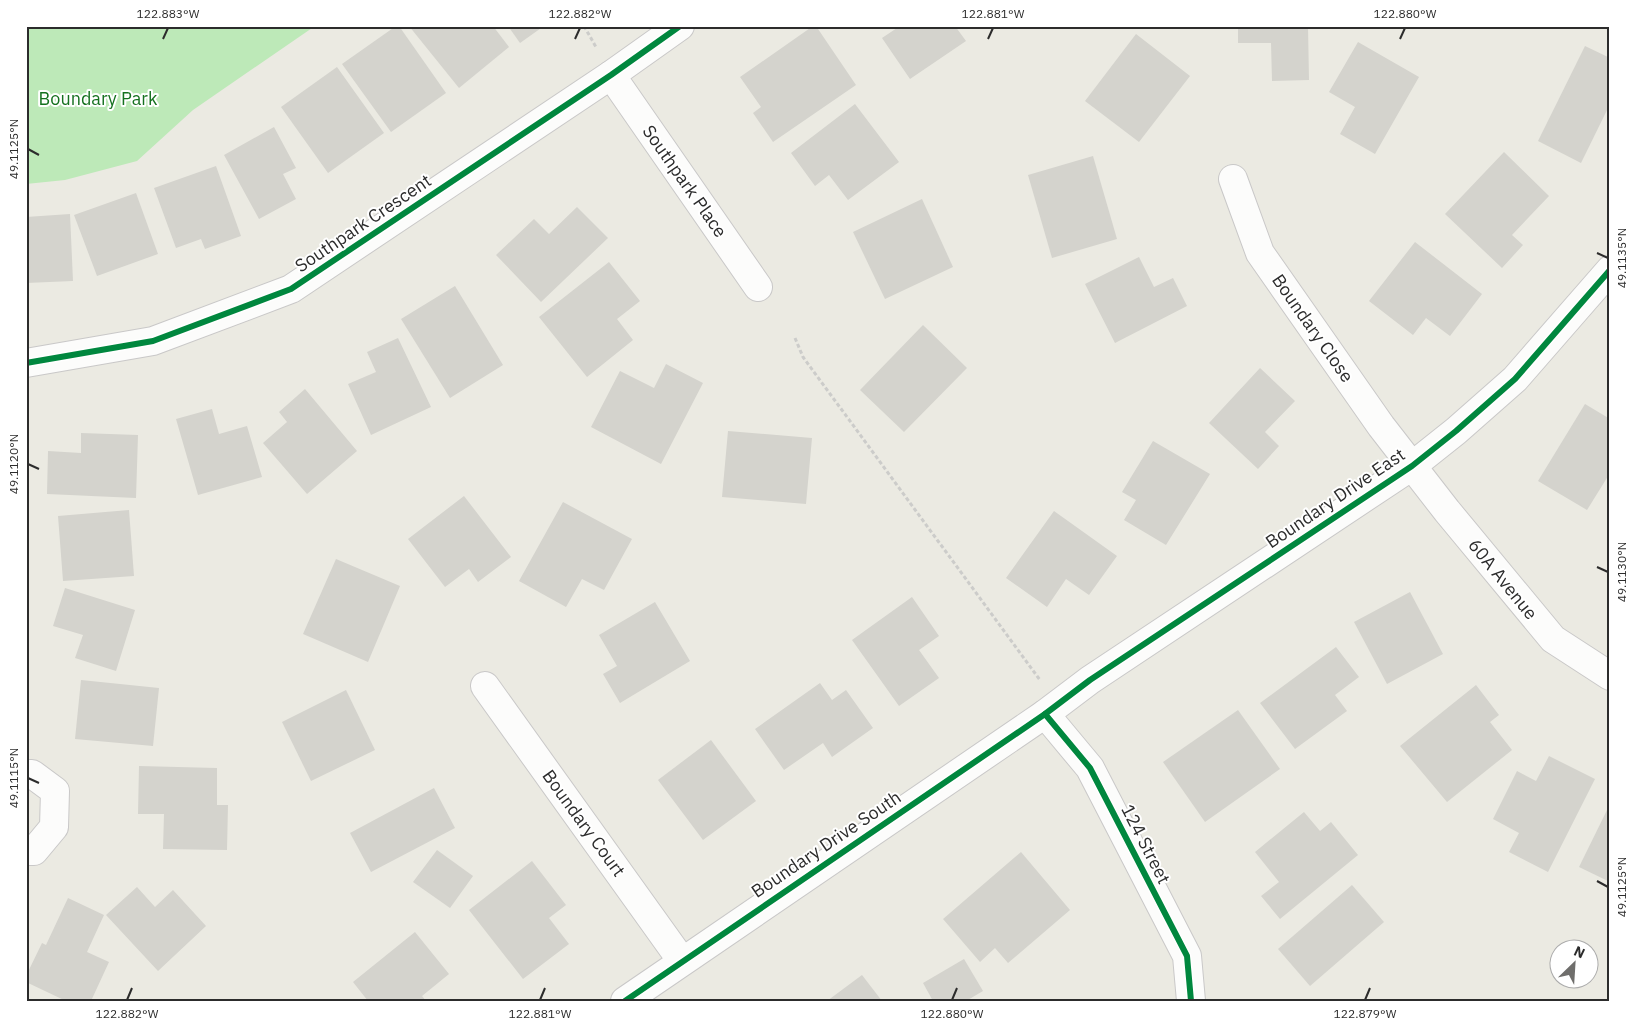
<svg xmlns="http://www.w3.org/2000/svg" width="1636" height="1027" font-family="'IBM Plex Sans',sans-serif">
  <style>
    .green { fill: #bde9b8 }
    .building { fill: #d4d3cd }
    .lines { fill: none; stroke-linecap: round; stroke-linejoin: round }
    .minor-casing { stroke: #c9c8c8; stroke-width: 30 }
    .tertiary-casing { stroke: #c9c8c8; stroke-width: 30 }
    .path { stroke: #ccccca; stroke-width: 3; stroke-dasharray: 4 2.5; stroke-linecap: butt }
    .minor { stroke: #fcfcfb; stroke-width: 28 }
    .tertiary { stroke: #fcfcfb; stroke-width: 28 }
    .cycleway-casing { stroke: #fff; stroke-width: 9 }
    .cycleway { stroke: #00873e; stroke-width: 6 }
    .ticks { fill: none; stroke: #2c2c2c; stroke-width: 2 }
    .labels { text-anchor: middle; dominant-baseline: central; stroke-width: 4; stroke-linejoin: round; paint-order: stroke }
    .park-label { font-size: 18px; fill: #15711f; stroke: #fff }
    .street-label { font-size: 18px; fill: #2c2c2c; stroke: #fff }
    .neatline { fill: none; stroke: #2c2c2c; stroke-width: 2 }
    .ticks-label { font-size: 12px; text-anchor: middle; fill: #2c2c2c }
  </style>
  <rect width="100%" height="100%" fill="#ebeae2"/>
  <polygon class="green" points="26,26 315,26 193,110 137,161 65,180 26,184"/>
  <g class="building">
    <polygon points="396,26 399,26 446,93 391,132 342,64"/>
    <polygon points="409,26 493,26 509,47 459,88"/>
    <polygon points="508,26 544,26 520,43"/>
    <polygon points="813,26 816,26 856,85 773,142 753,113 761,107 740,77"/>
    <polygon points="896,26 955,26 966,41 910,79 882,38 897,28"/>
    <polygon points="1238,26 1308,26 1309,80 1272,81 1271,43 1238,43"/>
    <polygon points="1136,34 1190,76 1139,142 1085,101"/>
    <polygon points="1358,42 1419,77 1375,154 1340,134 1355,107 1329,92"/>
    <polygon points="1585,46 1610,58 1610,104 1581,163 1538,141"/>
    <polygon points="337,67 384,133 328,173 281,107"/>
    <polygon points="855,104 899,162 848,200 829,175 815,186 791,153"/>
    <polygon points="274,127 296,168 283,174 296,199 259,219 224,155"/>
    <polygon points="1504,152 1549,196 1512,235 1523,245 1502,268 1445,214"/>
    <polygon points="1093,156 1117,239 1052,258 1028,175"/>
    <polygon points="216,166 241,236 205,249 201,239 176,248 154,188"/>
    <polygon points="136,193 158,254 97,276 74,215"/>
    <polygon points="922,199 953,267 885,299 853,232"/>
    <polygon points="577,207 608,238 541,302 496,255 534,219 549,234"/>
    <polygon points="70,214 73,281 26,283 26,217"/>
    <polygon points="1415,242 1482,294 1450,336 1426,318 1413,335 1369,301"/>
    <polygon points="1139,257 1154,287 1173,278 1187,306 1115,343 1085,284"/>
    <polygon points="609,262 640,301 617,319 633,340 587,377 539,317"/>
    <polygon points="455,286 503,365 450,398 401,319"/>
    <polygon points="923,325 967,368 904,432 860,390"/>
    <polygon points="398,338 431,407 371,435 348,384 376,372 367,352"/>
    <polygon points="666,364 703,383 661,464 591,427 620,371 654,388"/>
    <polygon points="1260,368 1295,401 1265,432 1279,446 1258,469 1209,423"/>
    <polygon points="305,389 357,451 307,494 263,443 287,422 279,412"/>
    <polygon points="1585,404 1610,419 1610,473 1587,510 1538,481"/>
    <polygon points="212,409 219,434 247,426 262,477 198,495 176,419"/>
    <polygon points="728,431 812,438 806,504 722,497"/>
    <polygon points="81,433 138,435 136,498 47,494 48,451 81,453"/>
    <polygon points="1153,441 1210,474 1166,545 1124,520 1136,500 1122,492"/>
    <polygon points="464,496 511,557 478,582 469,569 445,587 408,539"/>
    <polygon points="563,502 632,539 604,590 582,579 566,607 519,581"/>
    <polygon points="129,510 134,576 63,581 58,516"/>
    <polygon points="1054,511 1117,556 1089,595 1066,579 1047,607 1006,578"/>
    <polygon points="336,559 400,586 368,662 303,634"/>
    <polygon points="65,588 135,610 116,671 75,658 83,635 53,626"/>
    <polygon points="1410,592 1443,654 1387,684 1354,622"/>
    <polygon points="912,597 939,636 919,650 939,678 899,706 852,640"/>
    <polygon points="655,602 690,661 620,703 603,674 617,666 599,635"/>
    <polygon points="1336,647 1359,677 1335,695 1347,711 1295,749 1260,703"/>
    <polygon points="81,680 159,688 153,746 75,739"/>
    <polygon points="820,683 832,700 846,690 873,728 832,757 823,743 784,770 755,729"/>
    <polygon points="1476,685 1499,715 1490,722 1512,750 1447,802 1400,746"/>
    <polygon points="346,690 375,750 311,781 282,722"/>
    <polygon points="1238,710 1280,769 1205,822 1163,762"/>
    <polygon points="711,740 756,801 703,840 658,780"/>
    <polygon points="1549,756 1595,779 1548,872 1509,852 1519,833 1493,819 1517,771 1536,781"/>
    <polygon points="139,766 217,768 217,805 228,805 227,850 163,849 164,814 138,814"/>
    <polygon points="434,788 455,828 371,872 350,833"/>
    <polygon points="1610,804 1610,882 1579,867"/>
    <polygon points="1304,812 1320,831 1331,822 1358,855 1280,919 1261,896 1279,882 1255,852"/>
    <polygon points="437,850 473,876 450,908 413,882"/>
    <polygon points="1021,852 1070,910 1008,963 995,948 980,962 943,919"/>
    <polygon points="532,861 566,905 549,918 569,944 523,979 469,910"/>
    <polygon points="1352,885 1384,922 1310,986 1278,949"/>
    <polygon points="137,887 155,907 173,890 206,926 158,971 106,915"/>
    <polygon points="68,898 104,915 87,952 109,962 91,1001 66,1001 26,982 26,976 42,943 46,945"/>
    <polygon points="415,932 449,974 422,996 426,1001 368,1001 353,982"/>
    <polygon points="964,959 983,991 966,1001 933,1001 923,983"/>
    <polygon points="862,975 882,1001 827,1001"/>
  </g>
  <g class="lines">
    <g class="minor-casing">
      <g id="minor">
        <polyline points="611,75 758,287"/>
        <polyline points="1233,179 1260,253 1381,426 1447,511 1553,639 1610,676"/>
        <polyline points="26,363 153,341 291,289 611,75 680,26"/>
        <polyline points="485,686 682,961"/>
        <polyline points="26,774 32,774 55,791 54,827 34,851 26,851"/>
        <polyline points="625,1001 1045,714"/>
      </g>
    </g>
    <g class="tertiary-casing">
      <polyline id="tertiary" points="1191,1001 1187,956 1090,768 1045,714 1090,680 1412,466 1456,431 1515,379 1610,270"/>
    </g>
    <g class="path">
      <polyline points="584,26 596,47"/>
      <polyline points="795,338 803,357 1040,680"/>
    </g>
    <use href="#minor" class="minor"/>
    <use href="#tertiary" class="tertiary"/>
    <g class="cycleway-casing">
      <g id="cycleway">
        <polyline points="26,363 153,341 291,289 611,75 680,26"/>
        <polyline points="1045,714 1090,768 1187,956 1191,1001"/>
        <polyline points="625,1001 1045,714 1090,680 1412,466 1456,431 1515,379 1610,270"/>
      </g>
    </g>
    <use href="#cycleway" class="cycleway"/>
  </g>
  <path class="ticks" d="M163 39 168 28M575 39 580 28M988 39 993 28M1400 39 1405 28M28 149 39 155M1597 253 1608 258M28 464 39 469M1597 567 1608 572M28 778 39 783M1597 881 1608 887M127 1000 132 988M540 1000 545 988M952 1000 957 988M1365 1000 1370 988"/>
  <g class="labels">
    <g class="park-label">
      <text x="98" y="98">Boundary Park</text>
    </g>
    <g class="street-label">
      <text transform="translate(685 181) rotate(55)">Southpark Place</text>
      <text transform="translate(363 223) rotate(-34)">Southpark Crescent</text>
      <text transform="translate(1313 328) rotate(55)">Boundary Close</text>
      <text transform="translate(1335 498) rotate(-34)">Boundary Drive East</text>
      <text transform="translate(1503 579) rotate(51)">60A Avenue</text>
      <text transform="translate(584 823) rotate(54)">Boundary Court</text>
      <text transform="translate(826 844) rotate(-34)">Boundary Drive South</text>
      <text transform="translate(1146 844) rotate(63)">124 Street</text>
    </g>
  </g>
  <rect width="1636" height="1027" fill="none" stroke="#ffffff" stroke-width="55"/>
  <g transform="translate(1574 964) rotate(25)"><circle r="24" fill="#ffffff" stroke="#ababab"/>
  <path d="M0-4L9 19L0 12L-9 19Z" fill="#6f6e6c"/>
  <text y="-8" font-size="14" font-weight="bold" text-anchor="middle" fill="#2c2c2c">N</text>
  </g>
  <rect x="28" y="28" width="1580" height="972" class="neatline"/>
  <g class="ticks-label">
    <text x="168" y="18">122.883°W</text>
    <text x="580" y="18">122.882°W</text>
    <text x="993" y="18">122.881°W</text>
    <text x="1405" y="18">122.880°W</text>
    <text transform="translate(14 149) rotate(-90)" y="4">49.1125°N</text>
    <text transform="translate(1622 258) rotate(-90)" y="4">49.1135°N</text>
    <text transform="translate(14 464) rotate(-90)" y="4">49.1120°N</text>
    <text transform="translate(1622 572) rotate(-90)" y="4">49.1130°N</text>
    <text transform="translate(14 778) rotate(-90)" y="4">49.1115°N</text>
    <text transform="translate(1622 887) rotate(-90)" y="4">49.1125°N</text>
    <text x="127" y="1018">122.882°W</text>
    <text x="540" y="1018">122.881°W</text>
    <text x="952" y="1018">122.880°W</text>
    <text x="1365" y="1018">122.879°W</text>
  </g>
</svg>
